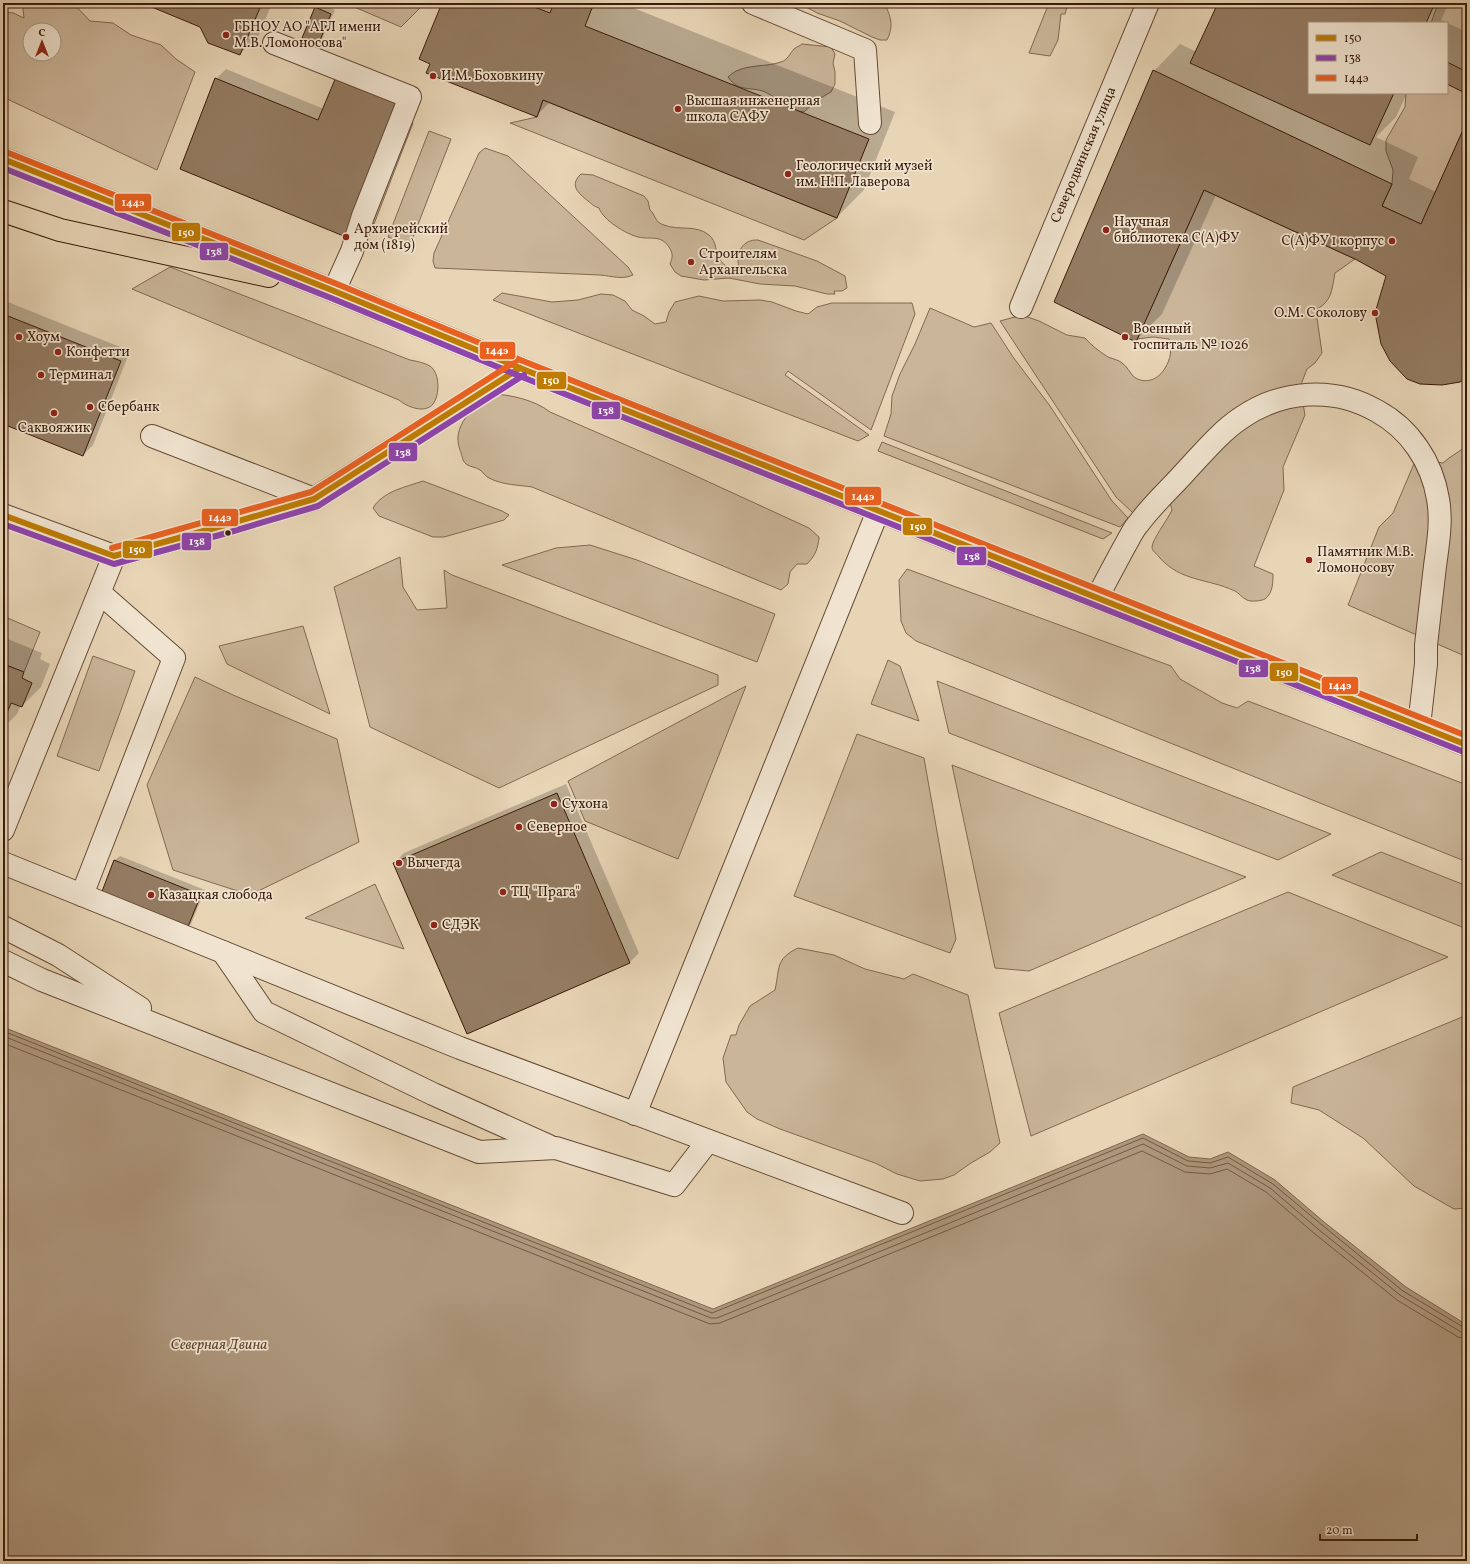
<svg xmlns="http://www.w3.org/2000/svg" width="1470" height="1564" font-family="Vollkorn,serif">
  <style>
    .green { fill: #cab599; stroke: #826852; fill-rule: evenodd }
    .water { fill: #ad967c; stroke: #7f654e }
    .shadow { fill: #0003 }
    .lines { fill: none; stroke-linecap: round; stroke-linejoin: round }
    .shore { stroke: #745843; stroke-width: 1 }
    .building { fill: #947c63; stroke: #3a1b0a }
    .minor-casing { stroke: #664a35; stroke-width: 24 }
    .major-casing { stroke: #3a1b0a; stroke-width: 24 }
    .minor { stroke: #f0e4d0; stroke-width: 22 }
    .major { stroke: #e8d5b6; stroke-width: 22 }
    .bus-1-casing { stroke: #f0e4d0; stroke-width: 9 }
    .bus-2-casing { stroke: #f0e4d0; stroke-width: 9 }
    .bus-3-casing { stroke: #f0e4d0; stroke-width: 9 }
    .bus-1 { stroke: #be7c03; stroke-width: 6 }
    .bus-2 { stroke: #8e44ad; stroke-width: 6 }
    .bus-3 { stroke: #e96121; stroke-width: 6 }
    .poi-dot { fill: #8f2418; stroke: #f0e4d0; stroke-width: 1.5 }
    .bus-dot { fill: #3a1b0a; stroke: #f0e4d0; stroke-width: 1.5 }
    .labels { text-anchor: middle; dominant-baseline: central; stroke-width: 3.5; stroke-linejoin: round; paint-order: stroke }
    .poi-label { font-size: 14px; fill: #3a1b0a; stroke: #f0e4d0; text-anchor: start }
    .street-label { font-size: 14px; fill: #3a1b0a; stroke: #f0e4d0 }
    .water-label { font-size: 15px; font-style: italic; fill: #624632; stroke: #f0e4d0 }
    .line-badge { stroke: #f0e4d0; stroke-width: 1.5 }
    .badge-label { font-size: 11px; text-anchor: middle; font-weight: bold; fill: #fff }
  </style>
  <rect width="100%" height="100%" fill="#e8d5b6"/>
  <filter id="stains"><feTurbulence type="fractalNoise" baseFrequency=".005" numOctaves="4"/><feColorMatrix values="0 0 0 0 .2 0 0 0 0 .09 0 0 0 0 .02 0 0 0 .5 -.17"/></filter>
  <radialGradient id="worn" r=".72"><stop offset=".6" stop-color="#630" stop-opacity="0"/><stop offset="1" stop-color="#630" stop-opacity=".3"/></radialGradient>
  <g class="green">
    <path d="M26 3 74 4 90 21 113 23 131 35 161 45 176 59 195 72 157 170 3 97V12L13 13 24 18 23 9ZM30 30H54V54H30Z"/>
    <polygon points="345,3 425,3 401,27"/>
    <path d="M799 3H884C891 16 894 26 887 40H880L872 37 840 21 817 13Z"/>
    <polygon points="1049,3 1068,3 1065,14 1061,14 1058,40 1050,56 1029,53"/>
    <path d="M1441 3H1467V121L1421 224 1382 206 1392 184 1393 170 1386 151V140L1405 107 1406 93H1447V23H1431C1434 16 1435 7 1441 3Z"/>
    <path d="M802 44 831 47 835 54 833 63 835 72V84L831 92 817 100 804 112C788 112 779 98 765 92 751 86 739 93 728 77 742 63 763 68 781 62 788 60 790 53 794 49 796 47 800 46 802 44Z"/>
    <polygon points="543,100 837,218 804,240 510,123 537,117"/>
    <polygon points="403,120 413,123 374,224 363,216"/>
    <polygon points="429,131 451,139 410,245 388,237"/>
    <path d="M485 148 508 156 628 267 633 275C622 280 612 276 600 275L435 268 433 261 434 253 479 153Z"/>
    <path d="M581 174 593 175 644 196 648 201 650 210C656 215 654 222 664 225 679 231 695 224 709 235 717 241 715 253 720 260 722 263 725 265 727 267L739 266C735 253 743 239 758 240L817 261 845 276 847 288 842 291H834L835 294H827L795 286 760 284 729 278 704 280 681 276 675 272 670 264C673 257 673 253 669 247 660 234 651 240 638 237 626 234 603 220 599 208 593 206 592 204 588 201 578 193 569 185 581 174Z"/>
    <path d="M1204 190 1355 259 1335 273C1332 289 1332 301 1317 309V318L1322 353 1315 363 1307 369 1300 387 1305 415 1283 467 1284 490 1254 566 1273 574C1273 582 1273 593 1265 599 1261 601 1251 602 1247 600 1242 598 1239 593 1235 591 1207 578 1181 582 1159 557 1156 553 1152 551 1152 547 1152 540 1168 519 1172 510 1170 500 1164 492 1156 486L1133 513 1116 497 1000 321 1022 315 1039 321 1067 335 1085 338C1091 345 1100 352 1108 357 1113 359 1119 360 1122 363 1127 366 1130 373 1134 377 1146 385 1159 379 1165 368 1171 359 1172 349 1169 339L1153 337 1137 339Z"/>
    <path d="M170 267 410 360C416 361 425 363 430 366 440 373 440 395 433 404 425 414 407 407 399 400L132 289Z"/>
    <polygon points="502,293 552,302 578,300 601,294 613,295 625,301 632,310 644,316 655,324 666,322 669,312 675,302 699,296 723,301 760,300 772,302 796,311 808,314 817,307 832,303 912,303 915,314 871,430 788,371 785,375 869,435 858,441 493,300"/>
    <polygon points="930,308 974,327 991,323 1013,357 1050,406 1112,501 1128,518 1120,527 884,436 891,414 892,396 900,374 915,344"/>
    <path d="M490 394C509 394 535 400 550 412L674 466 809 528 819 537C818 549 815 556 807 564H797L790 572 788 584 781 590 532 487C519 485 502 485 489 478 486 477 483 472 480 470 476 467 470 467 466 464 462 461 462 454 460 450 451 426 473 408 490 394Z"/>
    <polygon points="882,442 1112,533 1103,539 878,451"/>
    <polygon points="1467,446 1467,657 1348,605 1379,527 1393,513 1416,459 1443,463 1449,458"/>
    <path d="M423 481 502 511 509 515 504 520 444 537H433L379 516 373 508C383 491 406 487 423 481Z"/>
    <polygon points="590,545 637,560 775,614 757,662 502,565 556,548"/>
    <polygon points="400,557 403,587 417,610 447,608 444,570 452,575 718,675 718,685 499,788 370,727 334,587"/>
    <polygon points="907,569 1171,666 1180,679 1222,703 1237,708 1248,701 1467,785 1467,862 916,641 906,633 901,621 899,580"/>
    <polygon points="3,616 40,632 24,672 3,664"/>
    <polygon points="303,626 330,714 227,664 219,646"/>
    <polygon points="93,656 135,671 99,771 57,756"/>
    <polygon points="888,660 900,666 919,721 871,704"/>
    <polygon points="195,677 233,695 337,739 359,842 250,895 173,870 147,785"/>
    <polygon points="937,681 1331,834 1278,860 949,733"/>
    <polygon points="746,686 678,859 585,821 568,781"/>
    <polygon points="857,734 924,758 956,939 950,953 794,896"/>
    <polygon points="952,765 1246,877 1029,971 995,968"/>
    <polygon points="1381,852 1467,886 1467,929 1332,875"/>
    <polygon points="375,884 404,949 305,918"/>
    <polygon points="1288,892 1448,957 1031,1136 999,1013"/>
    <path d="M798 948 834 955 865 969 904 979 913 974 968 995 1000 1143 990 1152 971 1163 954 1175 943 1179 920 1181 897 1174 875 1163 780 1129 757 1119 747 1112 726 1082 723 1058 731 1035H736L739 1025 750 1006 775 990C780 968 775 959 798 948Z"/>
    <polygon points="1467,1015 1467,1208 1454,1209 1414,1186 1363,1138 1319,1110 1291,1103 1293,1087"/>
  </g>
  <polygon class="water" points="3,1027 713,1309 1143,1134 1189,1157 1210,1159 1228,1152 1275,1180 1324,1222 1406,1287 1467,1325 1467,1561 3,1561"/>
  <g class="shadow">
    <polygon points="145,3 272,3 259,35 240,54 201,26"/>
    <polygon points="321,3 335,10 322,39 318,44 316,8"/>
    <polygon points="443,3 628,3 626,5 895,112 864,190 837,217 550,102 536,116 431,63"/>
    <polygon points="1219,3 1449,3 1441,20 1467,32 1467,93 1447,83 1447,23 1309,23 1309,93 1407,93 1396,117 1376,137 1418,157 1409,179 1436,192 1467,123 1467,376 1388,275 1356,258 1216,195 1162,314 1135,341 1154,71 1180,44 1197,52"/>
    <polygon points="226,69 324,109 356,226 216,79"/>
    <polygon points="3,300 130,351 93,445 83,455 3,423"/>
    <polygon points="3,637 42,653 40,659 50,664 41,687 22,706 21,705 17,714 3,728"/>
    <polygon points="566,784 639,953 630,962 394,863 404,853"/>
    <polygon points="120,856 205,890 191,924 186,928 102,894 115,860"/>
  </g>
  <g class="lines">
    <g class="shore">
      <polyline points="3,1031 712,1313 1143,1138 1188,1161 1210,1163 1228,1157 1273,1184 1322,1225 1403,1291 1463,1327 1467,1328"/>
      <polyline points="3,1036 711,1318 717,1318 1143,1144 1187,1166 1210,1168 1228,1163 1270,1188 1318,1229 1400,1295 1461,1332 1467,1333"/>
      <polyline points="3,1043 710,1324 720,1323 1142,1151 1185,1172 1210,1174 1227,1169 1266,1192 1315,1234 1397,1300 1458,1337 1467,1339"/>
    </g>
  </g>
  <g class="building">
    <polygon points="142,3 262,3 240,55 208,43 200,27"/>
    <polygon points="442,3 524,3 550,13 554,3 594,3 585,26 869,139 837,218 543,100 537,117 426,73 430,64 419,59"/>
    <polygon points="1218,3 1435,3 1426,23 1309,23 1309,93 1394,93 1370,145 1190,63"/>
    <polygon points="315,7 331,14 318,45 302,38"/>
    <polygon points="1447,62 1467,72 1467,94 1447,84"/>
    <polygon points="1153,70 1392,184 1382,206 1421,224 1467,121 1467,378 1460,382 1442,385 1420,384 1407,379 1390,361 1381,344 1375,313 1386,276 1355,259 1204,190 1136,342 1054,302"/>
    <polygon points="336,77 401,103 346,237 180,169 215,78 318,120"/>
    <polygon points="3,314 121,361 83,456 3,424"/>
    <polygon points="3,664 24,672 22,678 32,683 22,707 11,703 3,723"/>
    <polygon points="557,793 630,963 467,1034 393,863"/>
    <polygon points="114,860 201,895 187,929 101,894"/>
  </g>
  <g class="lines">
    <g class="minor-casing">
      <g id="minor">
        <polyline points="753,3 865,50 870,123"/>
        <polyline points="274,43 410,97 363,216 352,251 334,291"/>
        <polyline points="1021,307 1148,3"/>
        <polyline points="152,436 314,499"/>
        <polyline points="3,515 114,556 225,525 314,499 520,368"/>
        <path d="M1097 598C1107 579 1117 560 1127 542 1131 535 1134 528 1139 523 1153 504 1171 488 1186 471 1203 453 1220 432 1241 418 1282 390 1334 386 1377 411 1410 429 1432 462 1438 499 1442 521 1438 544 1435 566 1432 592 1429 619 1426 645V664L1419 726"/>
        <polyline points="3,830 114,556"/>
        <polyline points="3,863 460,1048 902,1213"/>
        <polyline points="82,895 174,658 100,593"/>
        <polyline points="3,927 58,955 140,1008"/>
        <polyline points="223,952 264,1012 433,1094 549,1146"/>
        <polyline points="3,961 42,980 479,1152 556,1148 674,1185 708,1141"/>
        <polyline points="635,1114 878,511"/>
      </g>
    </g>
    <g class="major-casing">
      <g id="major">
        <polyline points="3,159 334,291 520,368 1467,745"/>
        <polyline points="3,211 60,230 269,276"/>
      </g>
    </g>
    <use href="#minor" class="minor"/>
    <use href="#major" class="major"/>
    <g class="bus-1-casing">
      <g id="bus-1">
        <polyline points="3,159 334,291 520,368 1467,745"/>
        <polyline points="3,515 114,556 225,525 314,499 520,368"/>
      </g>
    </g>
    <g class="bus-2-casing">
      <g id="bus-2">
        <polyline points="3,168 331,298 517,375 1464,752"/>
        <polyline points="3,524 114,564 227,533 318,506 524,375"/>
      </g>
    </g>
    <g class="bus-3-casing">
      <g id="bus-3">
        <polyline points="6,152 337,284 523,361 1467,736"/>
        <polyline points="112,548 311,492 516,361"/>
      </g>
    </g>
    <use href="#bus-1" class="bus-1"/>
    <use href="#bus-2" class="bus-2"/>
    <use href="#bus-3" class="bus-3"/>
  </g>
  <g class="poi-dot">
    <circle cx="226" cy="35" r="4"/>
    <circle cx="433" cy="76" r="4"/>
    <circle cx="678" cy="109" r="4"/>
    <circle cx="788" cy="174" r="4"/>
    <circle cx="1106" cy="230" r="4"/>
    <circle cx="346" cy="237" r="4"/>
    <circle cx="1392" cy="241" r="4"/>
    <circle cx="691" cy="262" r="4"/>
    <circle cx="1375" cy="313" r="4"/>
    <circle cx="19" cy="337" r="4"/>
    <circle cx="1125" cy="337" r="4"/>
    <circle cx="58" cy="352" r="4"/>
    <circle cx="41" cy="375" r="4"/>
    <circle cx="90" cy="407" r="4"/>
    <circle cx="54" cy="413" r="4"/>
    <circle cx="1309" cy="560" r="4"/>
    <circle cx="554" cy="804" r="4"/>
    <circle cx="519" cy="827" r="4"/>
    <circle cx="399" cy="863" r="4"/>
    <circle cx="503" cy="892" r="4"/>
    <circle cx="151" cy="895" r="4"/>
    <circle cx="434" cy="925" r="4"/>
  </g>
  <circle class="bus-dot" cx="228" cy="533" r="3.5"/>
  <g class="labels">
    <g class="poi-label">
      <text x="234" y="27">ГБНОУ АО "АГЛ имени<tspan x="234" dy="16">М.В. Ломоносова"</tspan></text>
      <text x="441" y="76">И.М. Боховкину</text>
      <text x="686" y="101">Высшая инженерная<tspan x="686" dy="16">школа САФУ</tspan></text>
      <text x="796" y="166">Геологический музей<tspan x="796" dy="16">им. Н.П. Лаверова</tspan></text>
      <text x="1114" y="222">Научная<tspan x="1114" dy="16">библиотека С(А)ФУ</tspan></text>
      <text x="354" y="229">Архиерейский<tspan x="354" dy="16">дом (1819)</tspan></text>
      <text x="1384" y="241" text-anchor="end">С(А)ФУ 1 корпус</text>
      <text x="699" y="254">Строителям<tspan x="699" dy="16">Архангельска</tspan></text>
      <text x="1367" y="313" text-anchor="end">О.М. Соколову</text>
      <text x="1133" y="329">Военный<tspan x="1133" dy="16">госпиталь № 1026</tspan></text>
      <text x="27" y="337">Хоум</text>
      <text x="66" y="352">Конфетти</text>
      <text x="49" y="375">Терминал</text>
      <text x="98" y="407">Сбербанк</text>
      <text x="54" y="428" text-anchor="middle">Саквояжик</text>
      <text x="1317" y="552">Памятник М.В.<tspan x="1317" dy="16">Ломоносову</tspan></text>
      <text x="562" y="804">Сухона</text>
      <text x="527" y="827">Северное</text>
      <text x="407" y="863">Вычегда</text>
      <text x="511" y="892">ТЦ "Прага"</text>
      <text x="159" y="895">Казацкая слобода</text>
      <text x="442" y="925">СДЭК</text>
    </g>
    <g class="street-label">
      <text transform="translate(1084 155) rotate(-67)">Северодвинская улица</text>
    </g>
    <g class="water-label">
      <text x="219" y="1345">Северная Двина</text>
    </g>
  </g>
  <g class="line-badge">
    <rect x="114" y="193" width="38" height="19" rx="4" fill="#e96121"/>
    <rect x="171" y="222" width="30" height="20" rx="4" fill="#be7c03"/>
    <rect x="199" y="242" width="30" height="19" rx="4" fill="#8e44ad"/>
    <rect x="479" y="341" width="37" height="19" rx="4" fill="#e96121"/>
    <rect x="536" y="371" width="31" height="19" rx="4" fill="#be7c03"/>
    <rect x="591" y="401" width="30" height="19" rx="4" fill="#8e44ad"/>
    <rect x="388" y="442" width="30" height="20" rx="4" fill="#8e44ad"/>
    <rect x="844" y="486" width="38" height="20" rx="4" fill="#e96121"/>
    <rect x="201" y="508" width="38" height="19" rx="4" fill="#e96121"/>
    <rect x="902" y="517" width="31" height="19" rx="4" fill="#be7c03"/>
    <rect x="181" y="532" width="31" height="19" rx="4" fill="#8e44ad"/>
    <rect x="122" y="540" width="31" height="19" rx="4" fill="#be7c03"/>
    <rect x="956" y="546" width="31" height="20" rx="4" fill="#8e44ad"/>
    <rect x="1238" y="659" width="31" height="19" rx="4" fill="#8e44ad"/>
    <rect x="1269" y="662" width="30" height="20" rx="4" fill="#be7c03"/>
    <rect x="1321" y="676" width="38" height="19" rx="4" fill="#e96121"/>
  </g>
  <g class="badge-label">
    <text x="133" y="206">144э</text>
    <text x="186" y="236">150</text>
    <text x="214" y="255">138</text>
    <text x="497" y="354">144э</text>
    <text x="551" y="384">150</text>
    <text x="606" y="414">138</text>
    <text x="403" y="456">138</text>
    <text x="863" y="500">144э</text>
    <text x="220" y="521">144э</text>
    <text x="918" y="530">150</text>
    <text x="197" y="545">138</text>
    <text x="137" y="553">150</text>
    <text x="972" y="560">138</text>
    <text x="1253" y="672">138</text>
    <text x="1284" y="676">150</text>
    <text x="1340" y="689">144э</text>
  </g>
  <rect width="1470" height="1564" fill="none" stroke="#e8d5b6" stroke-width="16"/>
  <rect x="4" y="4" width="1462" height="1556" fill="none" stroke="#3a1b0a" stroke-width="2"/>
  <rect x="8" y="8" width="1454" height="1548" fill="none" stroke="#3a1b0a"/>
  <rect x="1308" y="22" width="140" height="72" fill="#f0e4d0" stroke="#a79481"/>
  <rect x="1316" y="35" width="20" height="6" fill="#be7c03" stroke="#a79481"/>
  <text x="1344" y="42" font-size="12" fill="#3a1b0a">150</text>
  <rect x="1316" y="55" width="20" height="6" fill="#8e44ad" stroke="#a79481"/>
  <text x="1344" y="62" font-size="12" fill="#3a1b0a">138</text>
  <rect x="1316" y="75" width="20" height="6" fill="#e96121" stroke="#a79481"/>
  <text x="1344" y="82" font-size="12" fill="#3a1b0a">144э</text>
  <g transform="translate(42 42)"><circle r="19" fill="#f0e4d0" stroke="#a79481"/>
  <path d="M0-3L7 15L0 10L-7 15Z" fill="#8f2418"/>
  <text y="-6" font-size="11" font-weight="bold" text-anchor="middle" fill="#3a1b0a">С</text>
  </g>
  <path d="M1320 1534v6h97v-6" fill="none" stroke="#3a1b0a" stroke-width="2"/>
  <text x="1326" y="1534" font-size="12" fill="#3a1b0a" stroke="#f0e4d0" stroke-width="3" paint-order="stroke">20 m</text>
  <rect width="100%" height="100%" filter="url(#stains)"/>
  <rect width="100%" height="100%" fill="url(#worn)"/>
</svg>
